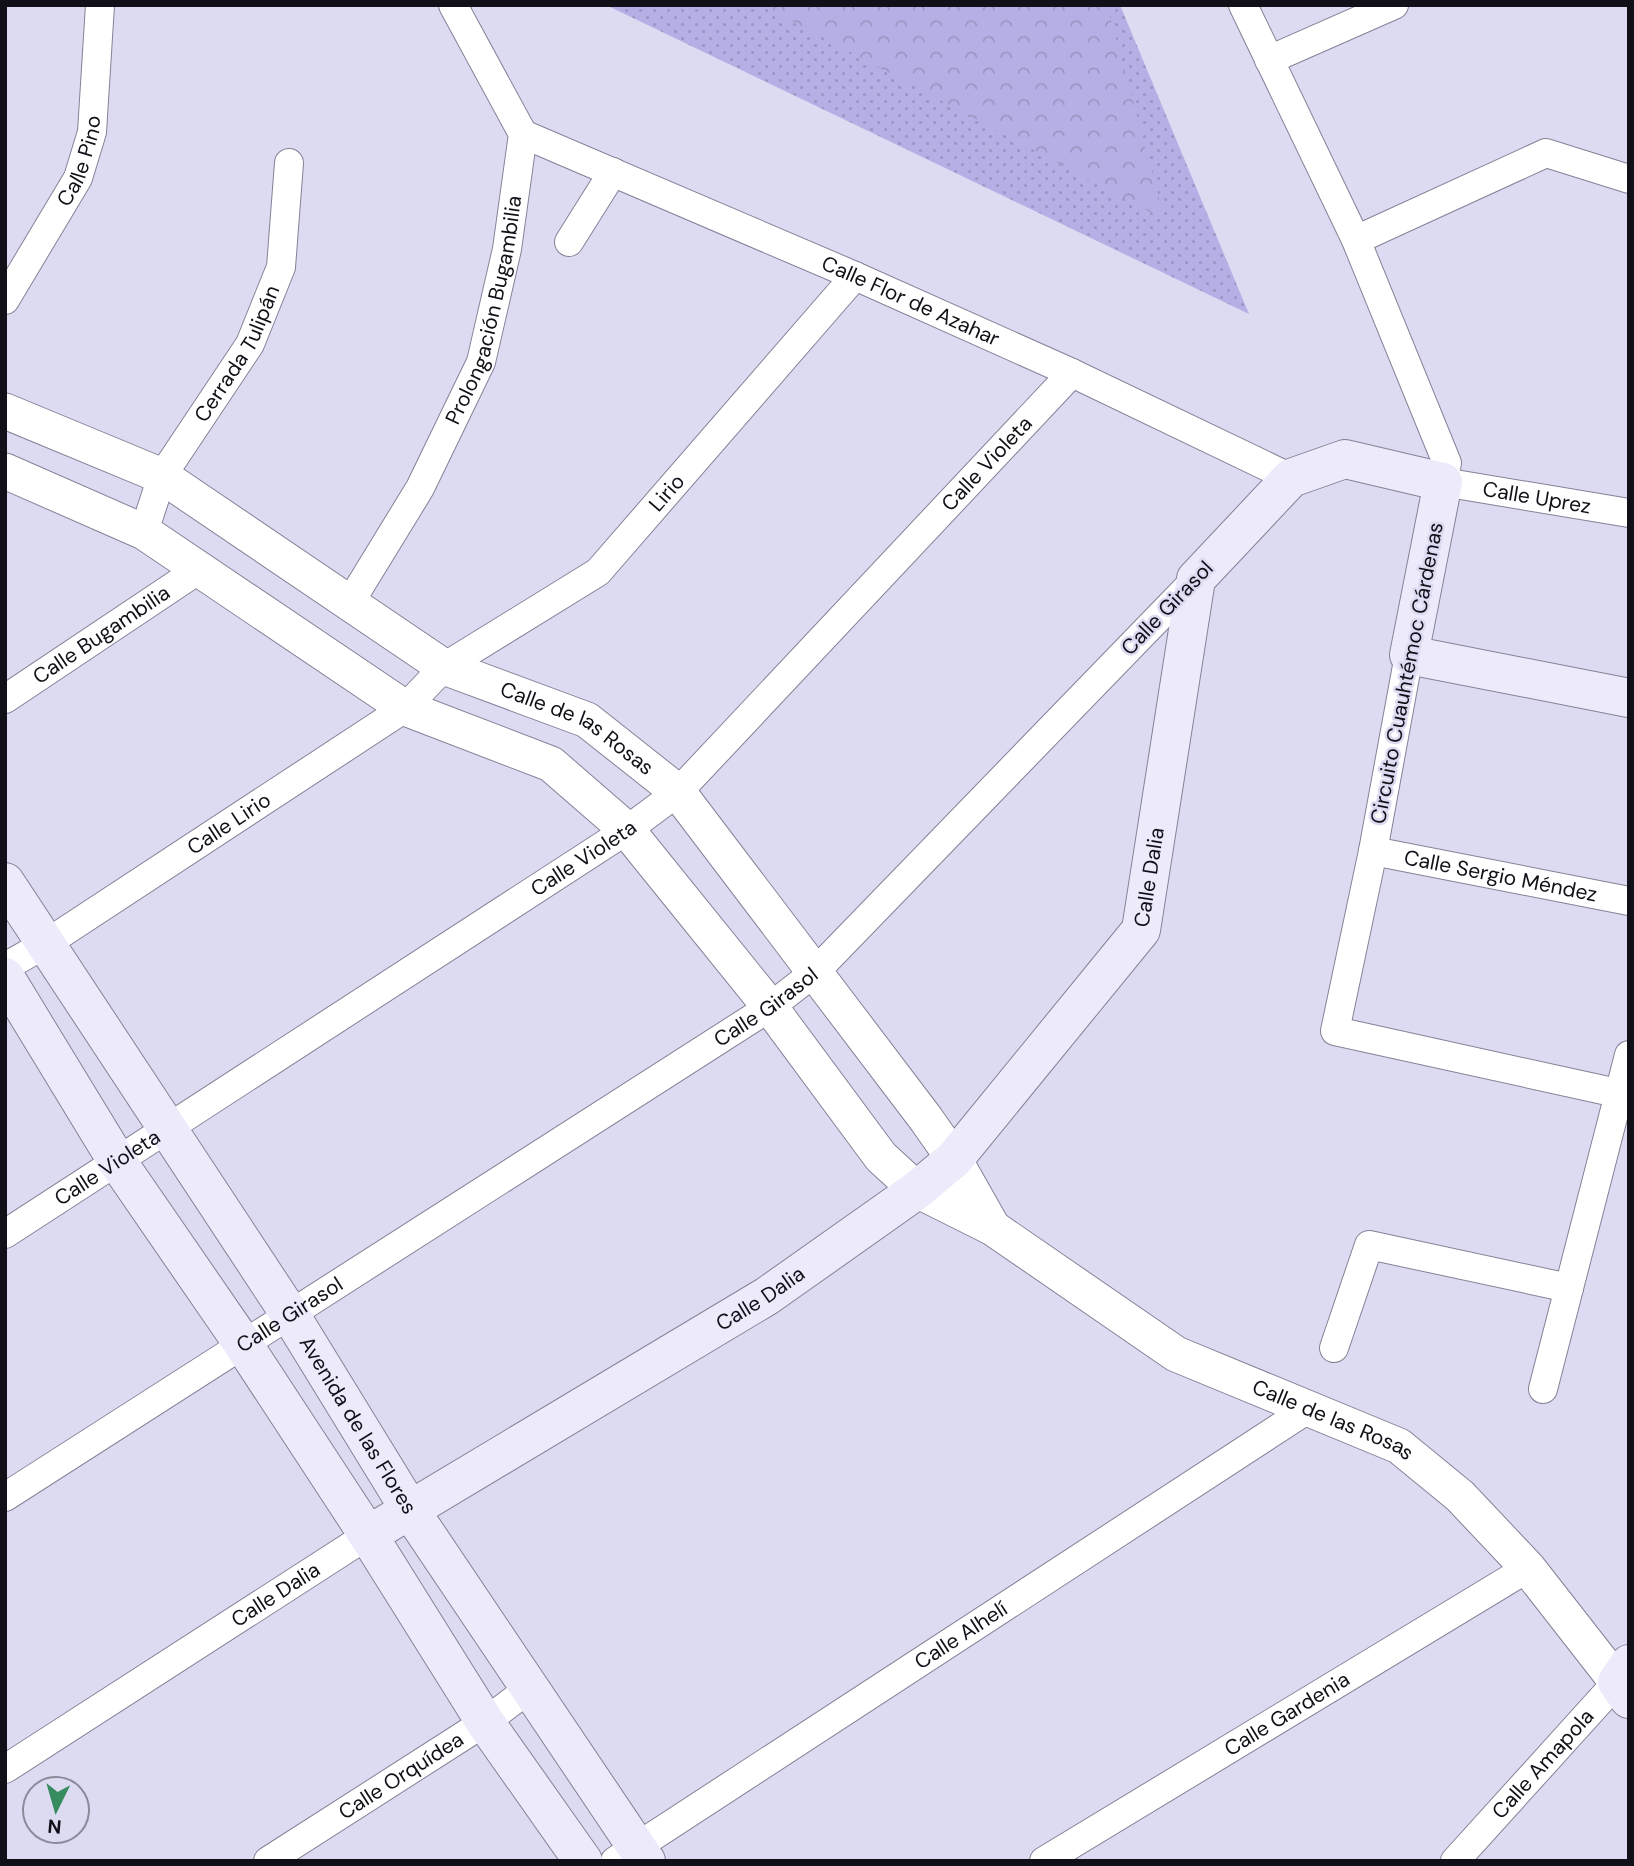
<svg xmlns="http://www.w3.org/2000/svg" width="1634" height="1866" font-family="'DM Sans',sans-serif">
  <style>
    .grass { fill: url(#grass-dots) }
    .forest { fill: url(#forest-crowns) }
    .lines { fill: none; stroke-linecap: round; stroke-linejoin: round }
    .minor-casing { stroke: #848297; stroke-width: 30 }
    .tertiary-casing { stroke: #848297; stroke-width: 37 }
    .secondary-casing { stroke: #848297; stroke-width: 40 }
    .minor { stroke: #fff; stroke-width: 28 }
    .tertiary { stroke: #fff; stroke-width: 35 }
    .secondary { stroke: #eceafb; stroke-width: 38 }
    .labels { text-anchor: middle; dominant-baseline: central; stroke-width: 5; stroke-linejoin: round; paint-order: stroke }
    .street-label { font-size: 21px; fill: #111018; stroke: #dddbf2 }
  </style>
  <defs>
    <pattern id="grass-dots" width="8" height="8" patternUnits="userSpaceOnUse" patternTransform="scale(1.75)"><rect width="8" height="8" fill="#b6afe5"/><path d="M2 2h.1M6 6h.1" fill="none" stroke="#9b96c4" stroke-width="1.8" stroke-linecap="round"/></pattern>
    <pattern id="forest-crowns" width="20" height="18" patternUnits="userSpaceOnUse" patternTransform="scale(1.75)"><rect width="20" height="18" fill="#b6afe5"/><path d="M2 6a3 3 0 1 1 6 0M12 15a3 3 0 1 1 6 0" fill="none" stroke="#9b96c4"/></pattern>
  </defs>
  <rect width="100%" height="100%" fill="#dddbf2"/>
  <polygon class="grass" points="606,5 1120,5 1249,314"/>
  <polygon class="forest" points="762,5 1107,5 1165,220"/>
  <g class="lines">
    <g class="minor-casing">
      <g id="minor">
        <path id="s1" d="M1243 5 1356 240 1447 463 1443 482 1629 513"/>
        <polyline points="1269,60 1394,5"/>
        <path id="s2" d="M523 134 855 276 1072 373 1291 478"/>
        <polyline points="1356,240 1546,153 1629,179"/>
        <polyline points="569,242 613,172"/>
        <path id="s3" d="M5 300 78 178 92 132 100 5"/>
        <path id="s4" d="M144 532 162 476 250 344 281 267 289 163"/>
        <path id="s5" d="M349 604 420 488 481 362 507 249 523 134 453 5"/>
        <polyline points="1409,655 1373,851 1335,1031 1617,1093"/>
        <path id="s6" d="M5 699 198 570"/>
        <path id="s7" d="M1373 851 1629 901"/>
        <path id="s8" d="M5 967 47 943 405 708 444 667 598 572 855 276"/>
        <path id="s9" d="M5 1234 627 830 678 792 1072 373"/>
        <polyline points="1334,1348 1369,1245 1569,1288"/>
        <polyline points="1543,1389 1629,1055"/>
        <path id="s10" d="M5 1497 770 1007 815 972 1196 579"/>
        <path id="s11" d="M5 1769 368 1535"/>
        <path id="s12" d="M268 1861 485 1722 530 1688"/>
        <path id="s13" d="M615 1861 1308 1409"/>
        <path id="s14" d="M1044 1861 1528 1568"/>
        <path id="s15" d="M1455 1861 1617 1682"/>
      </g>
    </g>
    <g class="tertiary-casing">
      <g id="tertiary">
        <path id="s16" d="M5 411 162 476 444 667 587 720 678 792 926 1119 954 1159 993 1228"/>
        <path id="s17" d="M5 471 144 532 405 708 551 764 627 830 770 1007 881 1157 917 1190 993 1228 1176 1354 1399 1446 1460 1496 1528 1568 1617 1682"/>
      </g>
    </g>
    <g class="secondary-casing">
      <g id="secondary">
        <path id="s18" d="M5 882 291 1316 410 1510 646 1861"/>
        <polyline points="5,977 117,1161 243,1344 368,1535 485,1722 583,1861"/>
        <path id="s19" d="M368 1535 767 1296 917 1190 954 1159 1141 930 1196 579 1291 478 1345 459 1443 482 1409 655 1629 698"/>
        <polyline points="1629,1664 1617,1682 1629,1699"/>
      </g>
    </g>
    <use href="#minor" class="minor"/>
    <use href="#tertiary" class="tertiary"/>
    <use href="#secondary" class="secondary"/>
  </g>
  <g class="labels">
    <g class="street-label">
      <text stroke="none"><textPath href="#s3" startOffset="159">Calle Pino</textPath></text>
      <text stroke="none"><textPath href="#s2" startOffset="422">Calle Flor de Azahar</textPath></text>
      <text stroke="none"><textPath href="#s5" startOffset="327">Prolongación Bugambilia</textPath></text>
      <text stroke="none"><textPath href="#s4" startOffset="203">Cerrada Tulipán</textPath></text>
      <text stroke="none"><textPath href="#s9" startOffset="1256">Calle Violeta</textPath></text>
      <text stroke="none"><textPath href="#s8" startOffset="819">Lirio</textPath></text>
      <text stroke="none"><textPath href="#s1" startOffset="616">Calle Uprez</textPath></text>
      <text transform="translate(1167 608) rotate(-46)">Calle Girasol</text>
      <text stroke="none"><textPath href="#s6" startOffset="116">Calle Bugambilia</textPath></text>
      <text transform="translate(1407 673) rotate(-79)">Circuito Cuauhtémoc Cárdenas</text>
      <text stroke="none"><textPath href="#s16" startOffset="658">Calle de las Rosas</textPath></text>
      <text stroke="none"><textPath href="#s8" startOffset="266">Calle Lirio</textPath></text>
      <text stroke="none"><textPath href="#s9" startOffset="690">Calle Violeta</textPath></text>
      <text stroke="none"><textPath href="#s19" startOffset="1046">Calle Dalia</textPath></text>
      <text stroke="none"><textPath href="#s7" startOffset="130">Calle Sergio Méndez</textPath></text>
      <text stroke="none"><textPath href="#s10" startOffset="905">Calle Girasol</textPath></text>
      <text stroke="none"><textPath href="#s9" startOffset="122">Calle Violeta</textPath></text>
      <text stroke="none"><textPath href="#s19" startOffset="458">Calle Dalia</textPath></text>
      <text stroke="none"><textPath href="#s10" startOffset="338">Calle Girasol</textPath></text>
      <text stroke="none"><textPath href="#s17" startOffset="1664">Calle de las Rosas</textPath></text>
      <text stroke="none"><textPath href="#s18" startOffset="648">Avenida de las Flores</textPath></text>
      <text stroke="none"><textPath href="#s11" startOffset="322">Calle Dalia</textPath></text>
      <text stroke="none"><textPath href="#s13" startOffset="413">Calle Alhelí</textPath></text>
      <text stroke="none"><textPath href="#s14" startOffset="284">Calle Gardenia</textPath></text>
      <text stroke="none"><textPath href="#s15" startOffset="131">Calle Amapola</textPath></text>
      <text stroke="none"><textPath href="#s12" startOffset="158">Calle Orquídea</textPath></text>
    </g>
  </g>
  <rect width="1634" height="1866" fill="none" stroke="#111018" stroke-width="14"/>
  <g transform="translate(56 1810) rotate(185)"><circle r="33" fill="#dddbf2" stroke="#8b8a9b" stroke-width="2"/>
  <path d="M0-5L12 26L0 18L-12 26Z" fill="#368b5f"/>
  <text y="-10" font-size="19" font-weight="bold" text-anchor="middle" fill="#111018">N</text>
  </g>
</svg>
